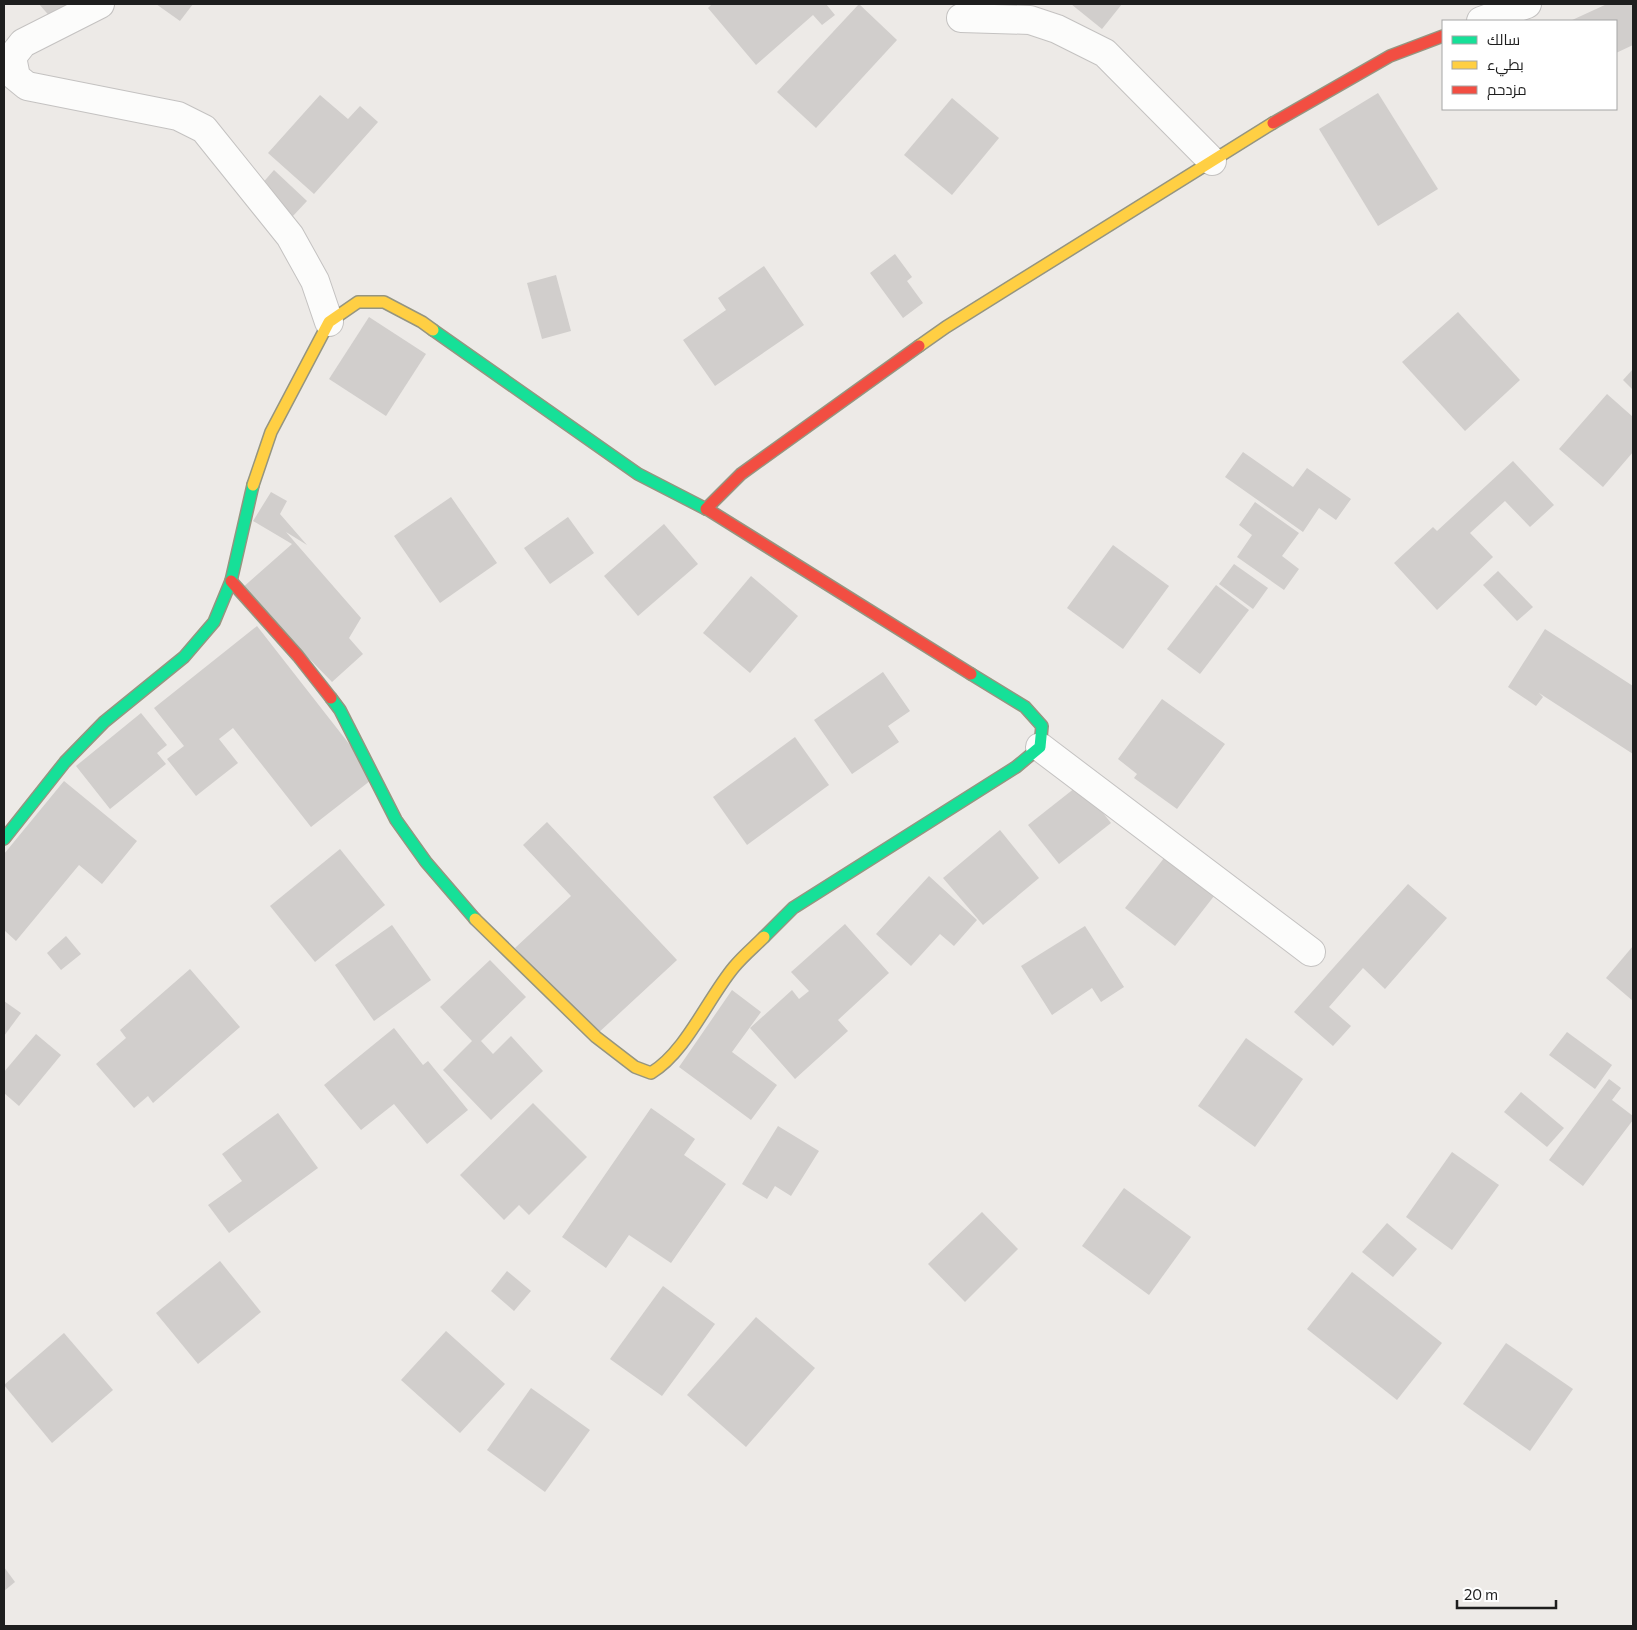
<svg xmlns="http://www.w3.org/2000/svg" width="1637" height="1630" font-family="Commissioner,Cairo,sans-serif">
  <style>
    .building { fill: #d1cecc }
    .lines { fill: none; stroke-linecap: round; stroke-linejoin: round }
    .street-casing { stroke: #c4c2c1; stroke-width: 30 }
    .fast-casing { stroke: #959580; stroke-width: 14 }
    .slow-casing { stroke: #959580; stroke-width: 14 }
    .jam-casing { stroke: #959580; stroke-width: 14 }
    .street { stroke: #fcfcfb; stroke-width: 28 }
    .fast { stroke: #16e098; stroke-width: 11 }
    .slow { stroke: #ffcf43; stroke-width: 11 }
    .jam { stroke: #f24e42; stroke-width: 11 }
  </style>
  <rect width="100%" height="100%" fill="#edeae7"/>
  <g class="building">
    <polygon points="39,4 70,4 52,19"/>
    <polygon points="156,4 193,4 180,21"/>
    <polygon points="712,4 826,4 835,15 822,25 813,15 756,65 708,8"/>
    <polygon points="859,4 897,40 816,128 777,92"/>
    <polygon points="1071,4 1122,4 1102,29"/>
    <polygon points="1607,4 1633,4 1633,45 1616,53 1616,21 1570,21"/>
    <polygon points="1378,93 1438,189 1378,226 1319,129"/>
    <polygon points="320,95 348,119 360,106 378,122 314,194 268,153"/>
    <polygon points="952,98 999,138 952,195 904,155"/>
    <polygon points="274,170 307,201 292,217 260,186"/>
    <polygon points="895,254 912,277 907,281 923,303 903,318 870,273"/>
    <polygon points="764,266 804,325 715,386 683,340 726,310 718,298"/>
    <polygon points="556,275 571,331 542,339 527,283"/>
    <polygon points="1458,312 1520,380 1465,431 1402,362"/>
    <polygon points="369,317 426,354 386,416 329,379"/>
    <polygon points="1633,369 1633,390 1623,380"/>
    <polygon points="1607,394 1633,417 1633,452 1603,487 1559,449"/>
    <polygon points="1243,452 1293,487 1307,468 1351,499 1336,520 1319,508 1303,532 1225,477"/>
    <polygon points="1513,461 1554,505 1530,527 1505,501 1470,533 1493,557 1437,610 1394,563 1433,527 1437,531"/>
    <polygon points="271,492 287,501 280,514 307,545 286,532 361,618 349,638 363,654 332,682 241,589 292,544 253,521"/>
    <polygon points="451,497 497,563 440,603 394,536"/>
    <polygon points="1255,502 1299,533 1282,556 1299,569 1284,590 1237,557 1252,535 1239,525"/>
    <polygon points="568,517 594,553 550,584 524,548"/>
    <polygon points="664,524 698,564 638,616 604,576"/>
    <polygon points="1113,545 1169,586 1123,649 1067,608"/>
    <polygon points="1234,564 1268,588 1253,609 1219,584"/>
    <polygon points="1498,571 1533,607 1517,621 1483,585"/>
    <polygon points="751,576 798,616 750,673 703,633"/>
    <polygon points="1216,585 1249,610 1200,674 1167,649"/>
    <polygon points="257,626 375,777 311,827 233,728 219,739 238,763 196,796 167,759 184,746 154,708"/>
    <polygon points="1545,629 1633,686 1633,754 1539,693 1543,697 1536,706 1508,687"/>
    <polygon points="883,672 910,711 888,726 899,742 852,774 814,720"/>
    <polygon points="1162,699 1225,744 1177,809 1134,778 1137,774 1118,759"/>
    <polygon points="141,713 167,745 157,753 166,764 110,809 76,766"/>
    <polygon points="795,737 829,785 747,845 713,797"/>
    <polygon points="64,781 137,841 102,884 79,865 16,941 4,930 4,854"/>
    <polygon points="1080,784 1111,823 1059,864 1028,825"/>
    <polygon points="547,822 677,960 596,1035 515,948 571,896 523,845"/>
    <polygon points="1000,830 1039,878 983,925 943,878"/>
    <polygon points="340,849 385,905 315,962 270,906"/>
    <polygon points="1168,853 1218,891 1175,946 1125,908"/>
    <polygon points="929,876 977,920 954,946 940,934 911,966 876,934"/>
    <polygon points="1408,884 1447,918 1385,989 1363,968 1329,1007 1351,1026 1333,1046 1294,1012"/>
    <polygon points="845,924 889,973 838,1020 848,1031 795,1079 750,1028 792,990 799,999 809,991 791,972"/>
    <polygon points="392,925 431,980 374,1021 335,965"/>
    <polygon points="1085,926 1124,987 1101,1002 1092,988 1052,1015 1021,966"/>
    <polygon points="66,936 81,954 61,970 47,953"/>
    <polygon points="1633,946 1633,1001 1606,978"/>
    <polygon points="490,960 526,997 481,1041 493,1054 511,1036 543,1071 491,1120 443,1070 472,1041 440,1007"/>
    <polygon points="190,969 240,1027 153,1103 148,1096 134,1108 96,1064 126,1038 120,1030"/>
    <polygon points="732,990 761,1012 732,1052 777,1085 751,1120 679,1067"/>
    <polygon points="4,1001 21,1013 4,1036"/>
    <polygon points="394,1028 423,1065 428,1061 468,1110 427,1144 394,1104 361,1130 324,1085"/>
    <polygon points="1567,1032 1612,1065 1595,1089 1549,1055"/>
    <polygon points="36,1034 61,1055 19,1106 4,1093 4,1072"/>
    <polygon points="1246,1038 1303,1079 1255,1147 1198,1106"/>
    <polygon points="1609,1079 1621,1088 1612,1100 1633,1116 1633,1120 1583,1186 1549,1160"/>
    <polygon points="1521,1092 1564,1128 1547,1147 1504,1112"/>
    <polygon points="533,1103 587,1157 529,1215 519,1205 504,1220 460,1175"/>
    <polygon points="651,1108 695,1139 684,1155 726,1184 671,1263 629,1235 606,1268 562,1237"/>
    <polygon points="278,1113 318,1168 229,1233 208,1205 242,1181 222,1154"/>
    <polygon points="778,1126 819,1151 791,1196 775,1186 767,1199 742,1184"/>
    <polygon points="1452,1152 1499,1185 1452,1250 1406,1217"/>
    <polygon points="1124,1188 1191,1237 1149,1295 1082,1246"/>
    <polygon points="982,1212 1018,1249 965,1302 928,1264"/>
    <polygon points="1387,1223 1417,1249 1393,1277 1362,1252"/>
    <polygon points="220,1261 261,1312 198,1364 156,1313"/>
    <polygon points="507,1271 531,1291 514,1311 491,1291"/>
    <polygon points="1352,1272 1442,1343 1397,1400 1307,1329"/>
    <polygon points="663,1286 715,1324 662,1396 610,1359"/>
    <polygon points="756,1317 815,1368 746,1447 687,1395"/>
    <polygon points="446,1331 505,1384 460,1433 401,1380"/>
    <polygon points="64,1333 113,1390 52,1443 4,1385"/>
    <polygon points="1506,1343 1573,1389 1530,1451 1463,1404"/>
    <polygon points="531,1388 590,1430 545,1492 487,1450"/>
    <polygon points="4,1567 15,1582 4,1591"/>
  </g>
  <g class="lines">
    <g class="street-casing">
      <g id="street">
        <polyline points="100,4 23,43 12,57 16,77 27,86 178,116 204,129 290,236 315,281 329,322"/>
        <polyline points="961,18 1030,20 1057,29 1105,53 1212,161"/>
        <polyline points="1481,21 1527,4"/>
        <polyline points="1040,747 1311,952"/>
      </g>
    </g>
    <g class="fast-casing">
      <g id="fast">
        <polyline points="433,330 638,474 706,509"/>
        <polyline points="331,698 340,710 396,820 426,862 475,919"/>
        <polyline points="4,839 65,762 104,722 184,657 214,622 231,581 253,485"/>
        <polyline points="764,937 793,908 1016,767 1040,747 1042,726 1025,707 971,674"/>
      </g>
    </g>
    <g class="slow-casing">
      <g id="slow">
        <polyline points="919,346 946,327 1273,123"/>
        <polyline points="253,485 271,432 329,322 358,302 384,302 422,322 433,330"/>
        <path d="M475 919 596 1037 635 1067 651 1073C686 1052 708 998 734 967 743 956 754 947 764 937"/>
      </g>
    </g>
    <g class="jam-casing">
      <g id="jam">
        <polyline points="1273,123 1390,56 1443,36"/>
        <polyline points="706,509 741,474 919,346"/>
        <polyline points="707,509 971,674"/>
        <polyline points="231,581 298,656 331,698"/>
      </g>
    </g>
    <use href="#street" class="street"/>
    <use href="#fast" class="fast"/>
    <use href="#slow" class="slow"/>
    <use href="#jam" class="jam"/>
  </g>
  <rect width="1637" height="1630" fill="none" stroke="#1e1e1e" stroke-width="10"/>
  <rect x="1442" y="20" width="175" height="90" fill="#ffffff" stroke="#a5a5a5"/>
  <rect x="1452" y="36" width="25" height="8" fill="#16e098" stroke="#a5a5a5"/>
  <text x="1487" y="45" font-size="15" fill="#1e1e1e">سالك</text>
  <rect x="1452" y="61" width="25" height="8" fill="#ffcf43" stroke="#a5a5a5"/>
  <text x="1487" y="70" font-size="15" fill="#1e1e1e">بطيء</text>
  <rect x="1452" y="86" width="25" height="8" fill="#f24e42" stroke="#a5a5a5"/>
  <text x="1487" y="95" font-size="15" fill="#1e1e1e">مزدحم</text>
  <path d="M1457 1600v8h99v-8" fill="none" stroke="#1e1e1e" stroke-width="2.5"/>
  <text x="1464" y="1600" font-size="15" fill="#1e1e1e" stroke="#ffffff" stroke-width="4" paint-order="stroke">20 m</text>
</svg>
